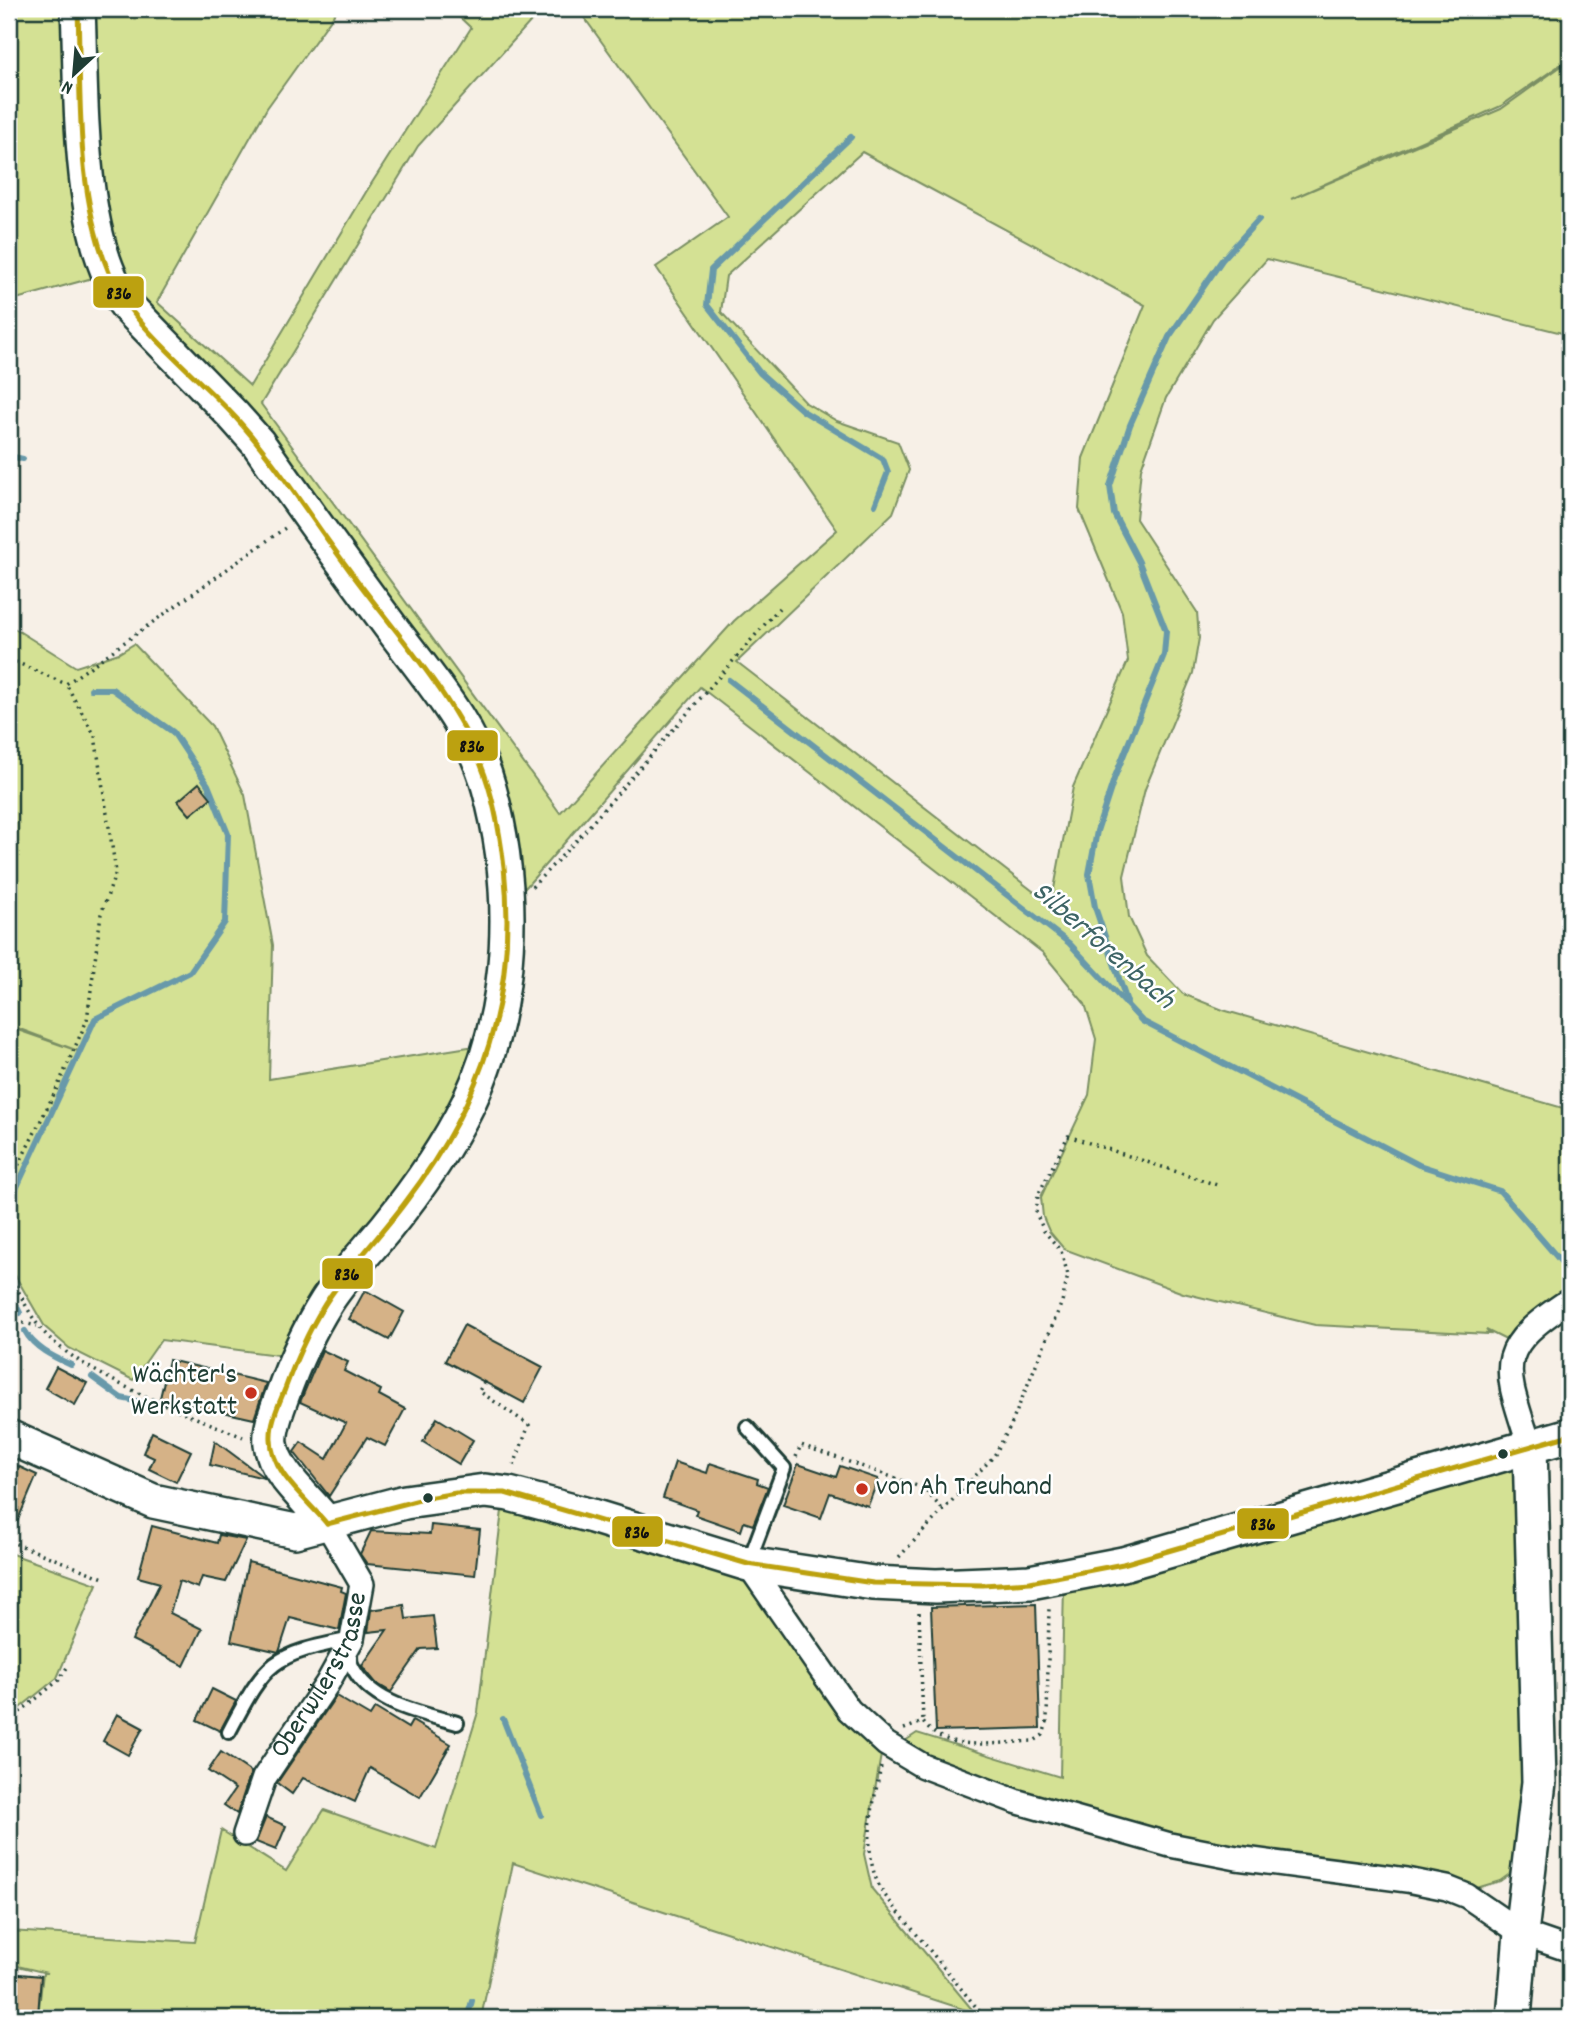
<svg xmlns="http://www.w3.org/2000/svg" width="1579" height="2027" font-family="Dekko,sans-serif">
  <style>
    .green { fill: #d4e194; stroke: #7a8f64; stroke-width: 2; fill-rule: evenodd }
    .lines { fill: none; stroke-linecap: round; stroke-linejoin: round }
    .stream { stroke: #6799aa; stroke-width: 6 }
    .building { fill: #d5b287; stroke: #1f3d34; stroke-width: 2 }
    .lane-casing { stroke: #1f3d34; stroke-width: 18 }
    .street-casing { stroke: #1f3d34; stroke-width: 28 }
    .secondary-casing { stroke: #1f3d34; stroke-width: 38 }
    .path { stroke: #1f3d34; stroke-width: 3.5; stroke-dasharray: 2 5; stroke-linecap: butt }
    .lane { stroke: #fff; stroke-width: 12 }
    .street { stroke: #fff; stroke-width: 23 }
    .secondary { stroke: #fff; stroke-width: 33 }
    .bus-1-casing { stroke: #fff; stroke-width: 10 }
    .bus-1 { stroke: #bca110; stroke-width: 5 }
    .poi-dot { fill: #c8321e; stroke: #fff; stroke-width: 2.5 }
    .bus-dot { fill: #1f3d34; stroke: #fff; stroke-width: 2.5 }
    .labels { text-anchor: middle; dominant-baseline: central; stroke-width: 5; stroke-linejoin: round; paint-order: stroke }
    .poi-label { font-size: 28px; fill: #1f3d34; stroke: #fff; text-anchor: end }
    .street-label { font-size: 28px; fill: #1f3d34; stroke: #fff }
    .water-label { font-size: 30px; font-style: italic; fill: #3d6465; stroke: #fff }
    .line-badge { stroke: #fff; stroke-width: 2.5 }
    .pale-badge-label { font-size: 19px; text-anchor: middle; font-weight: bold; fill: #111 }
  </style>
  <rect width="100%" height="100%" fill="#f7f0e7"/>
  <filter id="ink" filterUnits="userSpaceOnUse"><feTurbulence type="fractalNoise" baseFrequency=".0143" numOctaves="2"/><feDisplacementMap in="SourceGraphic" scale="14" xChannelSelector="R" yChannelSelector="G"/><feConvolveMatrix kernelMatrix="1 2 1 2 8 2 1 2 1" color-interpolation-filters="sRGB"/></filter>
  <g filter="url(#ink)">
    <g class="green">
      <path d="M9 9H338L267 108 157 302 250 386 366 192 471 28 451 9H542L418 146 261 404 560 813 734 621 837 530 656 267 728 217 578 9H1570V58L1501 106 1291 199 1501 109 1570 60V335L1267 259 1213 319 1166 398 1141 469 1136 519 1197 612 1199 638 1193 673 1145 789 1124 876 1129 917 1147 956 1183 994 1223 1010 1570 1110V1289L1506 1340 1486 1330 1490 1334 1315 1325 1183 1293 1064 1249 1049 1231 1043 1217 1041 1197 1089 1095 1096 1039 1085 1004 1043 953 700 687 526 887 512 891 493 764 111 273 9 301ZM862 152 1145 305 1083 458 1079 509 1122 612 1128 661 1073 787 1051 905 737 662 893 513 909 470 898 442 837 421 806 403 721 312 726 276Z"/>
      <polygon points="9,625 76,667 119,653 134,644 212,726 245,795 273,945 269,1079 481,1045 460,1101 285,1356 161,1340 133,1380 69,1348 45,1327 9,1265 9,1027 81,1052 9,1025"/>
      <polygon points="1523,1456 1522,1865 1500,1881 1470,1890 1235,1853 1018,1796 899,1745 917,1733 1060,1777 1064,1584"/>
      <polygon points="503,1502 743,1569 882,1749 864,1854 872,1889 975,2013 513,1863 481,2018 9,2018 9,2014 38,2016 43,1973 47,1973 9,1964 9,1931 195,1942 221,1830 286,1871 324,1810 436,1849 478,1712"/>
      <polygon points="9,1553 97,1584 57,1678 16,1711 9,1705"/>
    </g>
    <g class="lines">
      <g class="stream">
        <polyline points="851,137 711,270 707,305 760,373 803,411 883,459 888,472 875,505"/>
        <polyline points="9,456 23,459"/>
        <polyline points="729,680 1069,943 1142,1021 1419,1165 1500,1191 1570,1272"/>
        <polyline points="1127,1002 1095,907 1089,874 1097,831 1114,779 1164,655 1166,631 1139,562 1114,514 1110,486 1130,425 1169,337 1222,260 1259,219"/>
        <polyline points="9,1204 95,1019 190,972 225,922 228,834 208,785 173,732 112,689 91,689"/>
        <polyline points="9,1292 20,1313"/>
        <path d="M25 1331C34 1348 54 1357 71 1365"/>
        <polyline points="92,1377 121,1398 145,1403"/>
        <polyline points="503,1719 541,1815"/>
        <polyline points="467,2018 472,2001"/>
      </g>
    </g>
    <g class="building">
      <polygon points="199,783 211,798 190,815 178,801"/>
      <polygon points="365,1290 404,1312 389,1340 349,1319"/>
      <polygon points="464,1325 543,1367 524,1403 445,1361"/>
      <polygon points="322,1350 348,1362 344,1371 381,1390 379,1395 405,1409 385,1446 367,1437 329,1496 294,1452 301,1442 327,1459 346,1423 300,1402"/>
      <polygon points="169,1360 266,1383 254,1419 160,1398"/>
      <polygon points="56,1367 87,1383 75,1405 45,1388"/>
      <polygon points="437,1418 473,1440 459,1464 423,1442"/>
      <polygon points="152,1432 191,1451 176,1482 149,1469 154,1458 143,1453"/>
      <polygon points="215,1441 262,1476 264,1478 210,1465"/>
      <polygon points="9,1462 37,1475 9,1541"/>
      <polygon points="675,1462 707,1473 710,1463 758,1479 757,1483 768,1487 753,1525 744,1522 741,1531 695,1515 697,1510 663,1498"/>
      <polygon points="798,1464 836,1477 840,1466 878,1479 868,1506 830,1493 821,1518 783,1505"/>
      <polygon points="431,1525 480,1530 475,1575 367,1564 360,1554 371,1531 430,1534"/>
      <polygon points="152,1526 217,1543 219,1535 246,1540 226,1582 202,1577 198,1588 179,1581 170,1613 202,1629 184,1666 132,1640 160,1583 138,1577"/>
      <polygon points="248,1562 342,1587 341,1591 346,1593 339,1630 290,1618 279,1652 231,1641"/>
      <polygon points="1036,1604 1040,1728 936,1731 931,1607"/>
      <polygon points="404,1605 406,1619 433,1616 437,1648 421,1649 391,1692 376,1683 362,1666 387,1630 368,1632 371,1610"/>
      <polygon points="212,1689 236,1701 220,1731 197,1720"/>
      <polygon points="336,1696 370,1716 375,1708 408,1728 412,1721 451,1744 420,1797 370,1768 355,1802 303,1778 292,1794 277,1783"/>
      <polygon points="117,1714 143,1728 128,1755 103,1741"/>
      <polygon points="221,1752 251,1772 237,1814 224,1805 235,1789 208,1771"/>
      <polygon points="266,1817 286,1826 276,1850 256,1842"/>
      <polygon points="9,1973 41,1976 38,2015 9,2012"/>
    </g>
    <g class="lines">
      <g class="lane-casing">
        <g id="lane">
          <polyline points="747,1427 784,1468 748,1564"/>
          <path d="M229 1732C267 1660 271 1655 352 1639 351 1647 348 1659 352 1666 370 1704 421 1713 457 1723"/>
        </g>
      </g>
      <g class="street-casing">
        <g id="street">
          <path d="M1530 1447C1504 1365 1492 1351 1570 1300"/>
          <polyline points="748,1564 849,1710 886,1744 923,1766 1015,1801 1170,1845 1237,1858 1407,1880 1447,1888 1467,1896 1521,1933 1570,1950"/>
          <path id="s1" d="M245 1834 264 1778 327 1684 352 1639 362 1584 327 1524"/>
        </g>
      </g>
      <g class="secondary-casing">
        <g id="secondary">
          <path d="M78 9C82 90 76 243 128 307L233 415 258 443C302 506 347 568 393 630 429 678 473 728 489 788 517 889 514 1008 468 1104 447 1147 416 1191 386 1228 366 1252 344 1275 327 1301 308 1331 294 1362 282 1396 277 1410 269 1429 271 1444 275 1475 310 1500 327 1524"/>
          <polyline points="9,1437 153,1501 295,1531 405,1502 485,1491 509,1494 592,1516 748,1564 873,1583 936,1586 1030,1582 1123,1564 1570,1435"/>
          <polyline points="1514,2018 1521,1933 1539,1782 1530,1447"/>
        </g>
      </g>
      <g class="path">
        <polyline points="9,659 66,684 285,528"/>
        <polyline points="532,887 577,840 779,608"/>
        <polyline points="9,1184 57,1088 87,1020 101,914 116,872 95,736 66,684"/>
        <path d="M9 1273C19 1291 28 1313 41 1329 81 1376 186 1413 243 1437"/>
        <polyline points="9,1320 37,1326"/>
        <polyline points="484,1382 479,1391 529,1425 513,1468"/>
        <polyline points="796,1457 801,1445 923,1488 944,1511"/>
        <polyline points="9,1541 106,1579"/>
        <polyline points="899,1557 994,1456 1011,1425 1062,1302 1068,1275 1061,1251 1044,1231 1036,1213 1038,1195 1068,1136 1217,1185"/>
        <polyline points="919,1612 923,1722"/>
        <polyline points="9,1721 59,1680 68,1666"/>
        <path d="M904 1729 923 1722C945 1754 999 1742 1034 1741L1043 1735 1047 1722 1049 1606"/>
        <path d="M881 1767C872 1808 860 1855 883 1893L985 2018"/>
      </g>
      <use href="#lane" class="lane"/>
      <use href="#street" class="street"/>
      <use href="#secondary" class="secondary"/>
      <g class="bus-1-casing">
        <g id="bus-1">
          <path d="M78 9C81 96 75 193 110 275 130 325 199 377 236 418 277 463 309 516 345 564 390 627 453 693 481 765 494 797 500 833 504 867 518 994 483 1100 407 1200 383 1233 354 1262 331 1295 311 1324 297 1356 285 1389 279 1404 270 1422 271 1439 271 1473 307 1499 327 1524"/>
          <polyline points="327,1524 427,1498 456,1493 505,1493 748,1564 873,1583 983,1585 1030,1582 1123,1564 1570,1435"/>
        </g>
      </g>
      <use href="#bus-1" class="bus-1"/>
    </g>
  </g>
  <g class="poi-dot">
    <circle cx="251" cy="1393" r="7"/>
    <circle cx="862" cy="1489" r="7"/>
  </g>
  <g class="bus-dot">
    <circle cx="1503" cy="1454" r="6"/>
    <circle cx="428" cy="1498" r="6"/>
  </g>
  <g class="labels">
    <g class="poi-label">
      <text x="237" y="1377">Wächter's<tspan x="237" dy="32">Werkstatt</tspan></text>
      <text x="876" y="1489" text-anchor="start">von Ah Treuhand</text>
    </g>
    <g class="street-label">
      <text stroke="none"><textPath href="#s1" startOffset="178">Oberwilerstrasse</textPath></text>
    </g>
    <g class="water-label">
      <text transform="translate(1102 947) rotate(41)">Silberforenbach</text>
    </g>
  </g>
  <g class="line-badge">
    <rect x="92" y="275" width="53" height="34" rx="7" fill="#bca110"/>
    <rect x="446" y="729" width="53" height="33" rx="7" fill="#bca110"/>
    <rect x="321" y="1257" width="53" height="33" rx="7" fill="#bca110"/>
    <rect x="1236" y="1507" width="54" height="33" rx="7" fill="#bca110"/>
    <rect x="611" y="1515" width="53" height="33" rx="7" fill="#bca110"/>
  </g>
  <g class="pale-badge-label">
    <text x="119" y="299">836</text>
    <text x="472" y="752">836</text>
    <text x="347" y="1280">836</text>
    <text x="1263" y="1530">836</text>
    <text x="637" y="1538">836</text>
  </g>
  <rect width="1579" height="2027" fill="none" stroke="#fff" stroke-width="35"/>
  <rect x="18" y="18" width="1544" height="1992" fill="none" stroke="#1f3d34" stroke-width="2.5" filter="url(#ink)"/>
  <g transform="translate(74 74) rotate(206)" stroke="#ffffff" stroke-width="5" paint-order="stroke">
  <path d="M0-5L12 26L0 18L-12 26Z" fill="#1f3d34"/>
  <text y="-10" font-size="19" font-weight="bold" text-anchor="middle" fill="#1f3d34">N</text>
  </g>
</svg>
